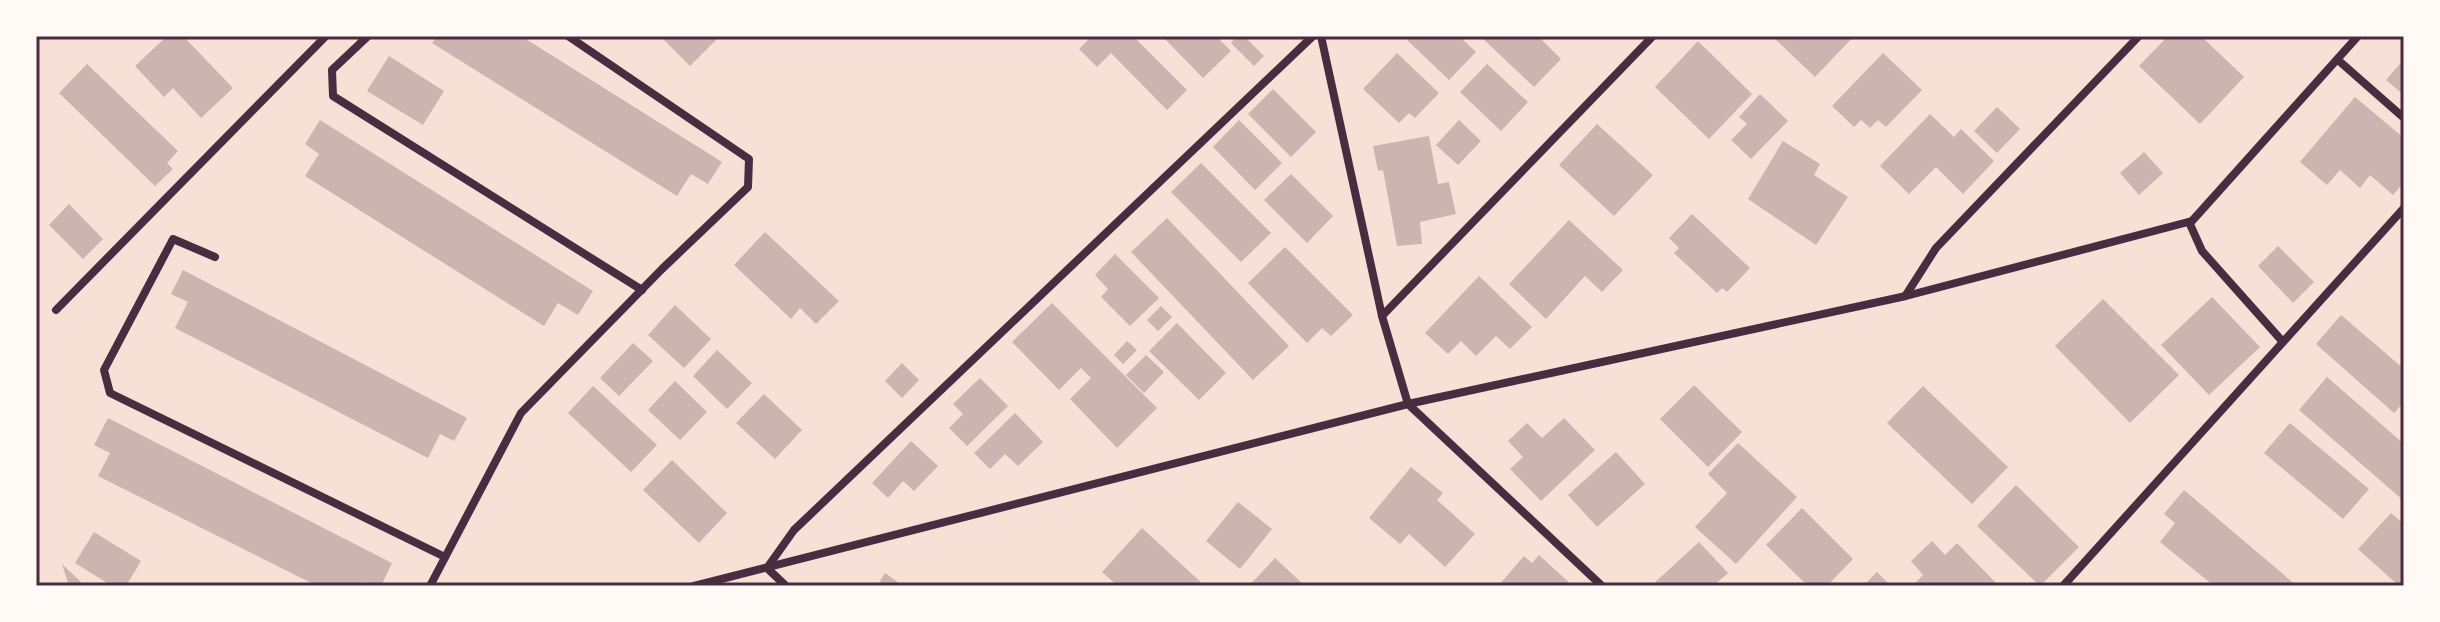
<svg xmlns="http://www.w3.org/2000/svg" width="2440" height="622" font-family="'Alegreya Sans',sans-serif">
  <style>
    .building { fill: #ccb4b1 }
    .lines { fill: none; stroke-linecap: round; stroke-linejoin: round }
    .minor { stroke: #4a2c40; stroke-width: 8 }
    .neatline { fill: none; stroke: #4a2c40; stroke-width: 3 }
  </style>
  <rect width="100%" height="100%" fill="#f7e1d7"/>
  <g class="building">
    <polygon points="167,36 183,36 233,88 201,118 173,88 164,97 135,66"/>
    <polygon points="437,36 521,36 722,162 708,184 691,174 677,196 432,43"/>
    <polygon points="660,36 720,36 690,66"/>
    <polygon points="1092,36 1133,36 1187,90 1167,110 1111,53 1097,67 1079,49"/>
    <polygon points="1162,36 1216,36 1231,51 1203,78"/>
    <polygon points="1237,36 1244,36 1264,56 1254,66 1231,43"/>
    <polygon points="1410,36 1459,36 1476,52 1449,80 1407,40"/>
    <polygon points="1480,36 1538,36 1561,59 1534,87"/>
    <polygon points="1772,36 1854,36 1815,77"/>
    <polygon points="2168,36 2201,36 2244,77 2200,124 2139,66"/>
    <polygon points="1698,41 1752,94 1709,139 1655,87"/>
    <polygon points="1397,53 1439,93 1415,118 1409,113 1399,123 1363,89"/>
    <polygon points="1883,53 1922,90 1886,127 1878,120 1870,128 1861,120 1854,127 1832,106"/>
    <polygon points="389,56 444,91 423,125 367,91"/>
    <polygon points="2404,59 2404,95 2386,80"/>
    <polygon points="87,64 178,151 167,163 173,169 155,186 59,93"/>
    <polygon points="1487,64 1528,102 1501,131 1460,92"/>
    <polygon points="1273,89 1316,132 1291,157 1248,114"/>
    <polygon points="1760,94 1788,121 1751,159 1731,140 1747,124 1739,117"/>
    <polygon points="2355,97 2404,138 2404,182 2393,195 2370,175 2360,188 2340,170 2327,185 2300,162"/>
    <polygon points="1997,107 2020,129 1997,153 1974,131"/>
    <polygon points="1930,114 1954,137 1961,129 1994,161 1963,194 1936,167 1909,194 1880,166"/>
    <polygon points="320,120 593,291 578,315 558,303 544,326 305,176 319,154 305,144"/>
    <polygon points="1239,120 1282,163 1255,190 1213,147"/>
    <polygon points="1459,120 1481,141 1458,165 1436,145"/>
    <polygon points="1597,124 1653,175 1614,216 1559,165"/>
    <polygon points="1429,136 1438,184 1449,182 1456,214 1420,222 1422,244 1397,246 1383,170 1378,171 1373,146"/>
    <polygon points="1783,141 1820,164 1814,175 1848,197 1816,245 1748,199"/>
    <polygon points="2144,152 2163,173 2139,195 2120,173"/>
    <polygon points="1201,163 1271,233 1241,262 1171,192"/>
    <polygon points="1291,174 1333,216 1307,243 1264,200"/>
    <polygon points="69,204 103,239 83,259 49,225"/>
    <polygon points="1692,214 1750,268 1727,292 1722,288 1717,293 1674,253 1679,248 1669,238"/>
    <polygon points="1167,218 1289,346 1253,380 1131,252"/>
    <polygon points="1569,220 1623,270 1602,292 1585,276 1546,319 1509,284"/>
    <polygon points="765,232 839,301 816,324 800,308 791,319 734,265"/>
    <polygon points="2278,246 2314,282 2293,303 2258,266"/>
    <polygon points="1285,247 1353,315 1331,336 1322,328 1307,343 1248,283"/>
    <polygon points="1115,254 1159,298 1130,326 1101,297 1108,289 1095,275"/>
    <polygon points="183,270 467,418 454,441 440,434 428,458 175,328 188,302 171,294"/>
    <polygon points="1479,276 1532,327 1510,349 1496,336 1476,356 1461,341 1448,354 1425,333"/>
    <polygon points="2212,297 2260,347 2209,395 2161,345"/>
    <polygon points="2103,299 2179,375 2130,423 2055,346"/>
    <polygon points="1052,303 1157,408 1117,448 1070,399 1091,378 1081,368 1059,390 1012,342"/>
    <polygon points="675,305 711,339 684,368 648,335"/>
    <polygon points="1161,306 1172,317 1158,331 1147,320"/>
    <polygon points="2341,315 2404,369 2404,402 2394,413 2316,344"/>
    <polygon points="1177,323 1226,373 1199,400 1149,351"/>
    <polygon points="1127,341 1137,350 1123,364 1114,355"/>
    <polygon points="633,343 653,361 619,396 600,378"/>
    <polygon points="717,350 752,383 727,409 693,376"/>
    <polygon points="1146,355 1164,372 1144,393 1126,375"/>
    <polygon points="902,363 919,380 902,398 885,381"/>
    <polygon points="2327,377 2404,444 2404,501 2299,410"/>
    <polygon points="980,378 1008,406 967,446 949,428 963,414 953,404"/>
    <polygon points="675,381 707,412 680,440 648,410"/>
    <polygon points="1694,385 1742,432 1708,467 1660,419"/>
    <polygon points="593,386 657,445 631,472 568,413"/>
    <polygon points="1923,386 2008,467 1972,504 1887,423"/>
    <polygon points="764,394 802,430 775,459 736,423"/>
    <polygon points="1015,413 1043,442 1018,466 1005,454 990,469 974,453"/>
    <polygon points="108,418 392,563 381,586 371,586 363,582 361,586 317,586 98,476 110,453 94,445"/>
    <polygon points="1564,418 1595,450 1541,501 1510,469 1523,457 1508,441 1527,423 1542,438"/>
    <polygon points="2290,423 2369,489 2343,519 2264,453"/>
    <polygon points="911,441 938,466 914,491 903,481 888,498 872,483"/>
    <polygon points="1738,443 1797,497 1736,564 1695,527 1727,493 1708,474"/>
    <polygon points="1616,452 1645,484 1597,527 1568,495"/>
    <polygon points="672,460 727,513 699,543 643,490"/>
    <polygon points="1411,467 1443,493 1437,500 1475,534 1445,567 1409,534 1400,544 1369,518"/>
    <polygon points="2016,485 2079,547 2040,586 1977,526"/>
    <polygon points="2184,490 2297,586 2214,586 2160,542 2175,523 2164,514"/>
    <polygon points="1238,502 1272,529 1240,569 1206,541"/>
    <polygon points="1802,508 1853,559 1827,586 1808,586 1766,545"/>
    <polygon points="2391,513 2404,524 2404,586 2399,586 2358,549"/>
    <polygon points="1142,528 1205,586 1118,586 1102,572"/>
    <polygon points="94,532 141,561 126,586 112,586 75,563"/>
    <polygon points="1932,541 1945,555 1957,543 1999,586 1920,586 1916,582 1923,575 1911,561"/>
    <polygon points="1699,542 1728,573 1713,586 1651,586"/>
    <polygon points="1539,555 1573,586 1498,586 1524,556 1532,563"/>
    <polygon points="1275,558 1303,584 1301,586 1249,586"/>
    <polygon points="62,564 85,586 69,586"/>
    <polygon points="1877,572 1891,586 1863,586"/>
    <polygon points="885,573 903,586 877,586"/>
  </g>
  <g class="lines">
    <g class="minor">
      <polyline points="368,36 332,70 333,96 642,290"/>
      <polyline points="1321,36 1382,316 1408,404 1602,586"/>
      <polyline points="2338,60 2404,118"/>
      <polyline points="2189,222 2202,251 2283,342"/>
      <polyline points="215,257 173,239 104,370 110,393 445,557"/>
      <polyline points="1906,295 1936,248 2139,36"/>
      <polyline points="56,310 326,36"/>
      <polyline points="1382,316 1653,36"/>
      <polyline points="430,586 521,413 662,269 748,187 749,159 568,36"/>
      <polyline points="694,586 1408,404 1906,296 2192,221 2358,36"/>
      <polyline points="786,586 767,568 794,530 1313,36"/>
      <polyline points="2063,586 2404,208"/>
    </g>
  </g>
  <rect width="2440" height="622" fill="none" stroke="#fffaf5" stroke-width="76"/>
  <rect x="38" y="38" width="2364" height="546" class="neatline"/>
</svg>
